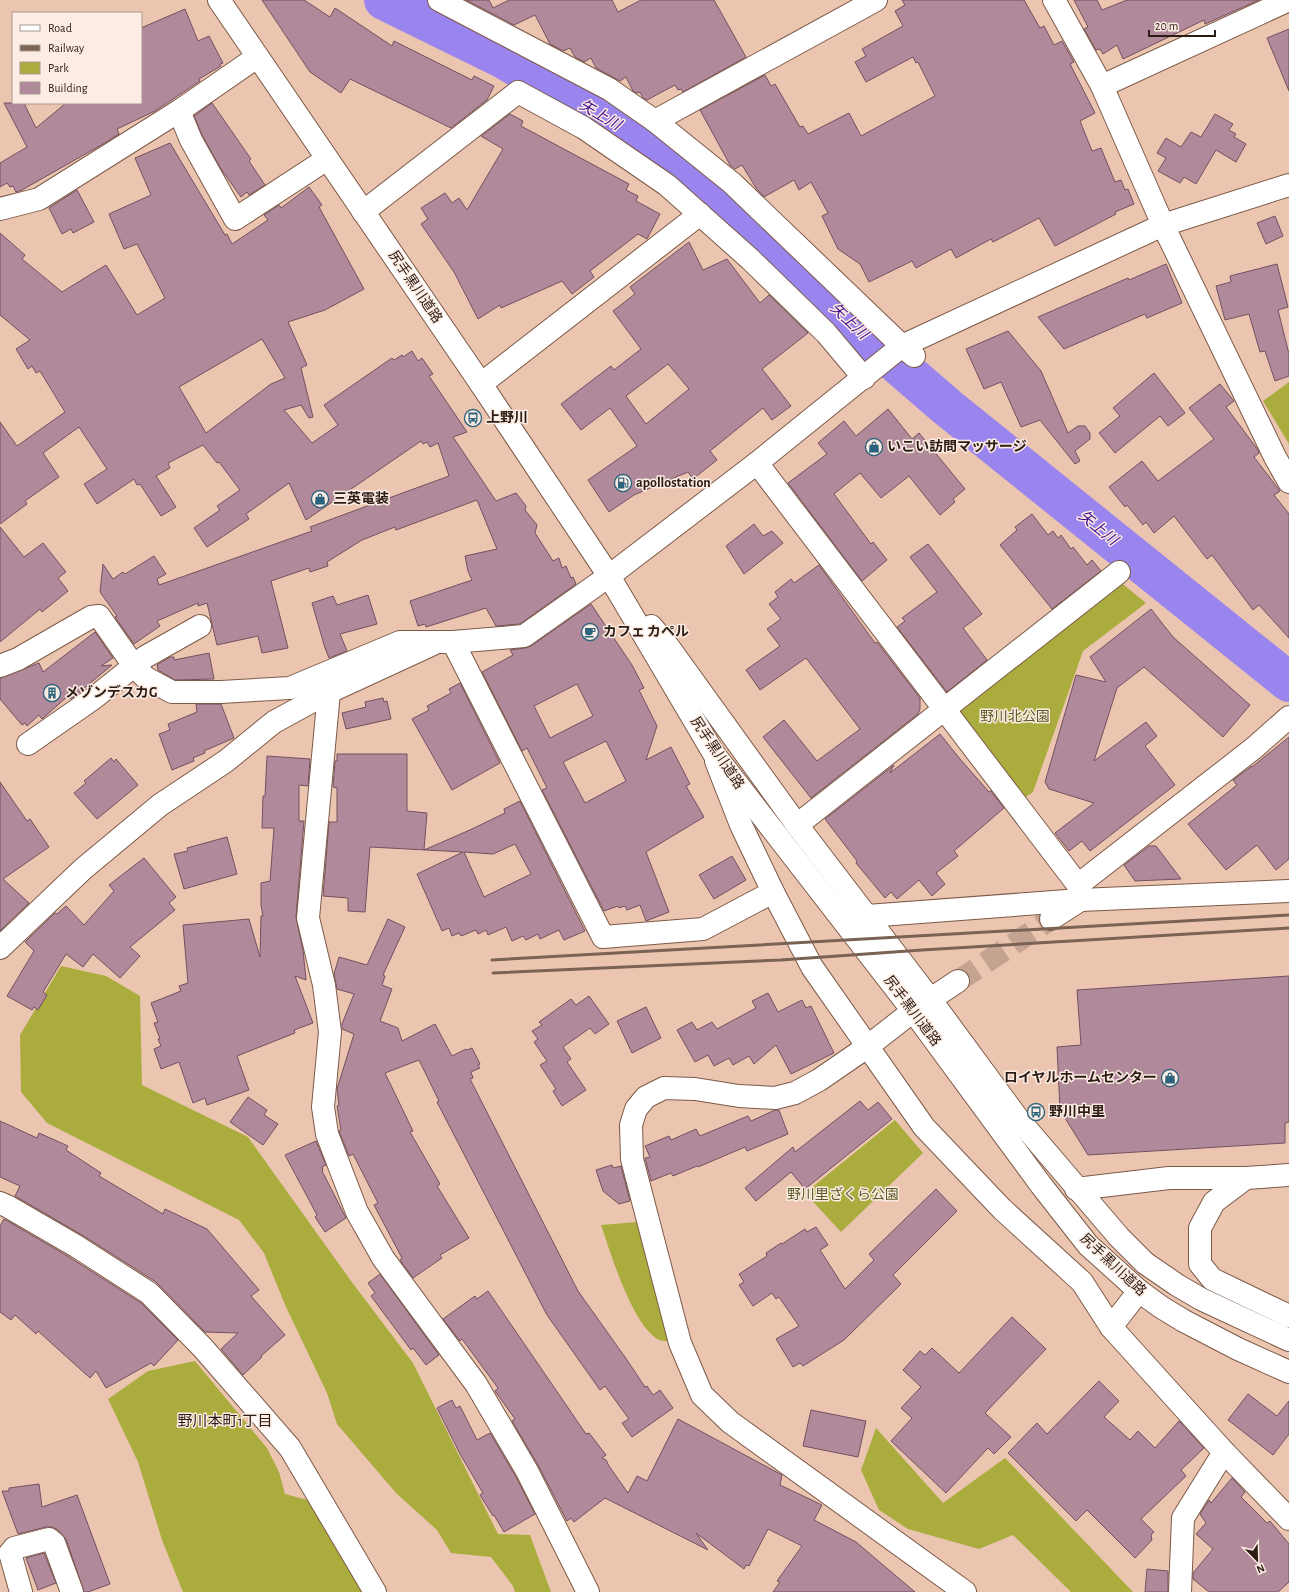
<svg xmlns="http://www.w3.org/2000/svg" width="1289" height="1592" font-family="'Alegreya Sans','Noto Sans JP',sans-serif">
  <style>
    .green { fill: #aaad3d }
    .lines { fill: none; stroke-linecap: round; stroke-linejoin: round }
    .river { stroke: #9985ed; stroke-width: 40 }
    .building { fill: #b0899a; stroke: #745060; fill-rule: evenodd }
    .tertiary-tunnel { stroke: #c5a391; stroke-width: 22; stroke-dasharray: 22 11; stroke-linecap: butt }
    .minor-casing { stroke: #7c5a47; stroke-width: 24 }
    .tertiary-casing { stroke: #7c5a47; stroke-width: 24 }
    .primary-casing { stroke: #7c5a47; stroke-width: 24 }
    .minor { stroke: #fff; stroke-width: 22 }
    .tertiary { stroke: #fff; stroke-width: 22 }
    .primary { stroke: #fff; stroke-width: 22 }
    .rail { stroke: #7a6254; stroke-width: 3 }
    .labels { text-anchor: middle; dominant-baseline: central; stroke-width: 3; stroke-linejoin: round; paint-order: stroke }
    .street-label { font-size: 14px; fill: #2b1d15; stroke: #fcece3 }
    .poi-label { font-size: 14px; font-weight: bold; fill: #2b1d15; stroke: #fcece3; text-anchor: start }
    .park-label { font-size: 14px; fill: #585a27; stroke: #fcece3 }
    .water-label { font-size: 15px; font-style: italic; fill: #400d8c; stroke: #fcece3 }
    .neighbourhood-label { font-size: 15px; fill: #2b1d15; stroke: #fcece3 }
  </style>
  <rect width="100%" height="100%" fill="#ecc5b0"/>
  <g class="green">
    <polygon points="1289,382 1289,444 1263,401"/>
    <polygon points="1119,581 1146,603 1083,651 1033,792 1023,799 958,710"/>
    <polygon points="61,966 106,976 140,996 142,1085 248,1137 351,1281 413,1363 498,1534 530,1535 551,1592 515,1592 513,1586 491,1557 451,1553 437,1530 396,1493 337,1424 327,1393 286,1307 264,1253 239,1220 47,1123 21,1092 20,1035"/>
    <polygon points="895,1120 923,1153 841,1232 805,1193"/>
    <path d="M637 1222 668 1341C665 1341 661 1341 659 1340 632 1325 611 1254 601 1225Z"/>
    <polygon points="195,1361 267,1448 279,1472 285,1494 315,1502 367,1592 183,1592 162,1540 138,1462 108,1399 148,1371"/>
    <polygon points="876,1428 943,1503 1005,1458 1133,1592 1071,1592 1013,1535 979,1549 908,1529 879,1510 861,1470"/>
  </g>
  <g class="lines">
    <polyline class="river" points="384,0 502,58 655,147 708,189 866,337 947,407 1289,682"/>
  </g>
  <g class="building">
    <polygon points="262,0 304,0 330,17 335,8 392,46 394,41 472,80 474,76 494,86 487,100 451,128 350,79 341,93 310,72"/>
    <polygon points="466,0 489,0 493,8 509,0 612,0 618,12 641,0 714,0 746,57 683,92 681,89 678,90 675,85 647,100 643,98 640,92 637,93 633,91 626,77 620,81 596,68 591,58 584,62 575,57 570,48 563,51 550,44 535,15 514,25"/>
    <polygon points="902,0 1024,0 1040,28 1044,26 1054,45 1062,41 1074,62 1070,64 1095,113 1080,121 1092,151 1101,148 1115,182 1121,180 1125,190 1128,189 1134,204 1115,212 1116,214 1055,246 1039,218 993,242 991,239 956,258 951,249 916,268 912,261 869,282 860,264 838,249 822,216 828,213 811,182 799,190 794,180 764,197 756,188 742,165 735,169 730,165 700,110 765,75 771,86 775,84 800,127 803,126 808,134 849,113 861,136 935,96 918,62 916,63 913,57 866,82 855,62 866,56 862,49 903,26 895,11 905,5"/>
    <polygon points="1074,0 1097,0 1102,10 1127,0 1259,0 1205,24 1204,20 1123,59 1117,45 1103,54 1100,49 1096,50 1084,29 1088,27"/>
    <polygon points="185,9 198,41 209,36 223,63 220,64 221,66 199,79 200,81 155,111 117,129 119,134 103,144 22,190 16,192 13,186 10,187 7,183 0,187 0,163 27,147 4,103 24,103 36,128 66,103 141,103 141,28"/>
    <polygon points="1289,29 1289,91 1267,38"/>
    <polygon points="212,103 251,159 249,161 265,185 249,195 247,192 241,197 221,169 202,135 194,116"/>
    <polygon points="510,114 523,121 521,126 629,184 626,190 638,196 636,201 660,214 647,239 638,234 590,271 594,277 572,294 562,281 501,308 500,305 478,319 454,272 421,224 428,219 421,208 445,193 452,203 459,198 467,210 503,149 481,136"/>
    <polygon points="1215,114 1233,124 1229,130 1236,134 1234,137 1246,144 1236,162 1216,150 1196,184 1184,177 1180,183 1158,171 1166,158 1157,153 1166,138 1181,147 1191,132 1201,137"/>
    <path d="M170 143 225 235 227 234 232 244 268 220 264 215 279 205 281 208 309 187 322 205 319 207 364 289 325 310 288 322 307 365 301 368 313 417 309 418 301 405 284 410 312 443 338 425 324 405 392 358 394 360 402 355 403 357 412 351 418 361 422 358 433 374 429 376 467 432 453 437 496 501 516 493 526 506 525 510 537 525 535 533 553 561 559 558 562 568 566 566 571 578 573 577 576 584 520 624 496 626 486 608 426 627 425 624 418 626 410 601 472 580 468 571 465 556 497 549 477 500 396 530 395 527 362 540 327 562 328 566 310 572 309 568 271 581 288 648 262 653 258 636 217 645 207 603 198 606V603L157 621 160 626 134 644 115 617 117 616 100 592 103 564 113 579 123 572 125 574 154 556 166 574 157 579 159 585 312 531 310 527 449 476 438 443 430 447 427 442 423 444 421 441 306 520 289 483 246 514 249 519 207 547 194 528 220 510 217 506 240 490 219 462 217 463 203 445 168 463 170 468 156 476 176 507 161 516 140 484 137 485 134 479 97 504 84 484 107 469 79 427 43 453 59 477 25 501 27 504 0 524V422L17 446 65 412 40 371 36 373 32 366 28 369 16 349 30 340 0 315V233L25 255 22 259 62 292 106 265 137 315 165 298 137 244 124 249 109 214 151 195 135 158ZM262 339 285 378 271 384 206 433 179 387Z"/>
    <polygon points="77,190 94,222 73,233 71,229 62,234 49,208"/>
    <polygon points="1275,216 1283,236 1266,244 1257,223"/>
    <path d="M689 242 703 270 727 259 760 303 769 295 808 333 762 369 791 406 772 420 763 408 710 451 717 460 693 479 688 472 634 495 609 512 588 480 637 446 610 408 581 430 561 404 611 366 614 370 641 349 613 311 635 294 630 287ZM668 364 689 389 646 424 626 396Z"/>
    <polygon points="1166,264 1182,303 1147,318 1145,314 1064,349 1038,317 1128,278 1129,280"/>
    <polygon points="1277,264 1288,307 1278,310 1289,354 1289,376 1275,381 1265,351 1260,352 1249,314 1225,320 1216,286 1231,282 1230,276"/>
    <polygon points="1008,331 1041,371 1068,433 1078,426 1085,426 1090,433 1090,439 1075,451 1080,461 1075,464 1040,420 1021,427 1001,382 984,389 966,349"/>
    <polygon points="1154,373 1185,413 1168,426 1160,416 1115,453 1099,433 1120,416 1113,408"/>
    <polygon points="1220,384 1234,401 1226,407 1258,450 1259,453 1254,457 1280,491 1274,495 1289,514 1289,638 1259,605 1253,610 1212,555 1207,559 1174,516 1154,533 1146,522 1143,525 1127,505 1125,507 1109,487 1142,461 1158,481 1214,439 1189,408"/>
    <polygon points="888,409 912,439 919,433 965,489 953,499 955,502 940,515 909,476 881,498 860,473 834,494 871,544 873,542 887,560 862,581 788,483 827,454 818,443 844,421 856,436"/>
    <polygon points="1032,514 1048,535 1053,531 1058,538 1061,535 1071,549 1073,547 1087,565 1092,560 1101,571 1052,609 1000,545 1017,530 1015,527"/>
    <polygon points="754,524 763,536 772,531 783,543 744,574 726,546"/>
    <polygon points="0,527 24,557 43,543 66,572 58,578 68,591 42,612 40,609 0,642"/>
    <polygon points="928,544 982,614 963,628 987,660 947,692 897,627 905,621 902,618 937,592 910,557"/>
    <polygon points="819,565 875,643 877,642 920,698 920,709 918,714 811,798 763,737 784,720 817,761 860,729 806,658 760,690 746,670 780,646 767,629 781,619 769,604 778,597 775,592 791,579 794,583"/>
    <polygon points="368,595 377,624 340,634 347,651 329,658 325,648 312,603 333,596 337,605"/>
    <path d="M591 604 632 665 644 688 639 690 657 726 646 760 671 747 690 784 686 786 704 817 646 852 669 912 646 921 640 905 627 910 625 906 619 908 618 906 604 911 542 790 547 788 527 748 522 751 482 672 513 655 510 650 525 648 531 646ZM577 684 593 716 550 738 534 706ZM606 741 626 781 585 803 563 762Z"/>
    <polygon points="1151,609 1173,637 1250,705 1223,737 1144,667 1117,688 1094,761 1146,722 1157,736 1145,746 1175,785 1090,851 1082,841 1069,851 1055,833 1094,803 1049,789 1045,782 1076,675 1106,682 1090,657"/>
    <polygon points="95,632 113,658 101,666 112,665 76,695 71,699 68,696 42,719 39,715 27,726 25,723 22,725 0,699 0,678 39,663 43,672"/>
    <polygon points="209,653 214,679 175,680 158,670 157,665 170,657 174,657 174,660"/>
    <polygon points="460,683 500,763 452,790 412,719 429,710 427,706 451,693 449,689"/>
    <polygon points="383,698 384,702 387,701 391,719 346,729 342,713 366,707 365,702"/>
    <polygon points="196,704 221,704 234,738 204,751 205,753 193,758 194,761 172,770 159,734 170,730 168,724 197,712"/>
    <polygon points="940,734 960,759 989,792 991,791 1004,808 954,851 958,856 936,873 945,884 932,896 919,880 897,899 891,892 885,898 856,863 857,861 825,819 894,765 890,773"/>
    <polygon points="1289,737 1289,859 1276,870 1257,845 1226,870 1188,824 1237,785 1233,780 1252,766 1252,767"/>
    <path d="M337 754H407V811L427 813 424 850 472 829 505 813 504 809 520 801 585 931 564 940 559 930 540 939 538 934 526 940 523 936 512 941 506 927 488 935 486 930 478 934 476 930 461 936 459 933 452 936 449 928 442 931 417 874 463 852 370 847 365 912 348 911V898L323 896 329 822H337V788L333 787 335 761H337ZM515 844 531 874 484 897 464 852 493 854Z"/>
    <polygon points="267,756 310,759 308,786 299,785 299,821 304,821 296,917 303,950 306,980 295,976 313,1023 294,1030 295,1033 237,1056 249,1090 207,1105 205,1098 193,1103 179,1062 161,1069 154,1049 161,1046 158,1039 160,1039 154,1023 158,1022 151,1003 181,991 179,986 188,983 183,925 249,919 260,957 261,916 263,916 261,905 261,883 270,881 274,828 262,828 263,796 265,796"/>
    <polygon points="111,758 114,762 116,759 138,785 97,819 74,793 86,783 84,781"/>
    <polygon points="0,782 27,821 30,819 49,847 3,879 29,903 0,931"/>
    <polygon points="227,837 237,874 184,889 174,854 188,851 187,848"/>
    <polygon points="1149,846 1156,846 1181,879 1135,881 1124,865"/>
    <polygon points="732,856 746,880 714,899 699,875"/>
    <polygon points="144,858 176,897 169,903 175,910 130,947 140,956 120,978 93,954 83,967 66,954 43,992 47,995 38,1010 34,1007 32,1010 7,996 34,951 25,942 55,913 57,914 66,906 84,925 114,891 109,885"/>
    <polygon points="388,919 405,927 383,975 385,976 382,985 392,989 380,1021 398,1028 402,1041 435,1024 452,1056 466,1049 467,1050 472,1048 480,1064 478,1065 480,1068 471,1072 473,1078 470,1079 578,1291 627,1360 645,1387 647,1386 653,1395 660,1390 673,1408 632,1437 622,1423 629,1419 605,1386 600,1390 547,1315 437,1102 439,1101 419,1060 385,1073 413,1131 410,1132 440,1184 437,1186 469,1238 440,1255 442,1258 413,1278 400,1260 402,1258 374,1205 378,1203 353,1154 349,1156 339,1131 341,1130 337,1106 339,1105 337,1089 354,1034 342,1029 342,1024 354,994 337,989 334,974 339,957 367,965"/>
    <polygon points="1289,976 1289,1122 1285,1123 1285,1143 1088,1155 1060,1110 1057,1047 1081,1045 1077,990"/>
    <polygon points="768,993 778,1012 802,1000 806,1008 811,1006 834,1053 791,1074 776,1045 754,1064 749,1056 733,1065 729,1058 714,1066 708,1055 695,1062 677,1030 692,1022 697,1030 712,1022 717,1029 756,1008 752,1001"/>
    <polygon points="589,996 609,1024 595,1034 590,1028 563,1047 571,1059 567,1062 586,1090 562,1106 553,1091 556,1089 540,1065 547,1061 534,1042 538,1039 532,1031 542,1025 539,1022 571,999 576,1005"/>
    <polygon points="646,1007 661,1038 632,1053 617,1021"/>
    <polygon points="248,1097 267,1110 264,1115 278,1124 263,1145 230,1122"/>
    <polygon points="860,1101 868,1110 878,1102 892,1119 805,1189 791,1172 756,1201 745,1188 793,1147 795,1152"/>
    <polygon points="775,1110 779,1110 788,1134 747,1151 745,1147 698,1167 697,1166 673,1176 671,1173 651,1181 645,1158 650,1157 645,1146 669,1136 671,1140 696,1129 700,1136 748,1116 751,1121"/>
    <polygon points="0,1121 37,1138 39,1133 68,1146 66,1150 101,1173 99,1176 163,1214 165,1209 207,1229 259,1290 251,1296 285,1335 261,1356 262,1357 243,1375 221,1349 238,1333 205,1332 156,1282 82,1235 15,1196 20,1186 0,1177"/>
    <polygon points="316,1141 326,1165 322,1167 323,1170 322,1171 346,1218 325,1232 315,1217 317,1215 285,1155"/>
    <polygon points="612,1165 613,1168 621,1166 630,1201 619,1204 603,1191 596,1170"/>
    <polygon points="936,1189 957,1211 893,1275 901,1284 844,1340 803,1366 800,1363 793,1367 776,1339 799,1326 779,1297 776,1299 772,1293 753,1306 739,1285 744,1282 739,1274 767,1256 766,1253 781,1243 782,1244 805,1229 807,1232 816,1227 828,1245 820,1250 845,1289 874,1260 869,1254"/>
    <polygon points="4,1219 69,1257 141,1303 178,1340 154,1366 151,1363 106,1388 96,1371 90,1378 38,1331 36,1334 15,1315 11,1320 0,1312 0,1226"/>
    <polygon points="380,1274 439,1355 426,1365 413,1348 411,1350 371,1296 375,1293 368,1283"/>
    <polygon points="488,1291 586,1434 589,1433 606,1455 602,1458 606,1460 609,1466 628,1493 637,1476 647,1481 678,1419 782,1475 780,1485 822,1505 814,1520 856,1542 915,1592 773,1592 780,1582 777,1581 802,1546 768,1529 749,1566 746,1565 744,1569 696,1533 708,1550 605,1498 574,1522 571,1518 567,1521 538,1465 512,1421 515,1419 495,1391 498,1388 462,1339 460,1341 443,1319 475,1296 477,1299"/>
    <polygon points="1012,1317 1046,1349 985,1413 1011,1437 994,1454 988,1448 946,1493 891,1441 912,1418 901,1408 921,1387 903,1370 920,1351 925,1355 932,1348 959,1373"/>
    <polygon points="1099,1381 1119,1401 1104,1417 1130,1440 1138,1431 1155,1448 1179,1421 1204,1448 1181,1470 1186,1476 1141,1519 1154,1532 1151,1535 1152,1540 1135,1558 1087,1510 1076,1521 1008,1453 1037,1423 1047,1434"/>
    <polygon points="1248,1394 1277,1416 1289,1401 1289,1434 1273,1455 1228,1420"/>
    <polygon points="452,1400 456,1408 460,1406 477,1440 490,1433 516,1477 535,1514 504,1532 494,1515 493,1516 480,1495 483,1493 460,1454 437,1408"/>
    <polygon points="811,1410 866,1421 858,1457 803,1446"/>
    <polygon points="1232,1478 1245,1492 1241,1497 1267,1523 1270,1521 1289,1544 1289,1582 1278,1592 1209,1592 1193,1579 1193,1573 1213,1549 1196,1534 1206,1523 1200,1514 1209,1500 1211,1503"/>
    <polygon points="39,1484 42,1507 77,1495 110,1584 88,1592 84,1592 66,1539 57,1529 51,1527 46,1527 18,1534 2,1491 9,1491 9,1488"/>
    <polygon points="44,1553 56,1583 38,1590 26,1558"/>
    <polygon points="1147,1569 1168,1571 1168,1592 1145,1592"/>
  </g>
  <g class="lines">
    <polyline class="tertiary-tunnel" points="958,981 1051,919"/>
    <g class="minor-casing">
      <g id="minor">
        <polyline points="439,0 609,89 655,121 732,183 902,346 914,356"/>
        <polyline points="1102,86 1289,0"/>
        <polyline points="179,111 191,140 235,219 327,159"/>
        <polyline points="655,121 876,0"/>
        <polyline points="0,209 39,199 179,111 257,57"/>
        <polyline points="363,212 518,92 584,128 667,185 750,259 826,333 864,378"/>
        <polyline points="481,384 700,214"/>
        <polyline points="757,463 1078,885 1080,900"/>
        <polyline points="453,642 603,937 703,929 773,892"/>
        <polyline points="0,666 18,659 91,617 99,616 134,666 146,678 172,692 221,692 290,688 400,642 453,642 524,636 609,576"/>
        <polyline points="329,692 308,918 324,985 330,1032 323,1107 327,1134 357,1212 383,1258 476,1384 527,1471 588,1592"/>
        <polyline points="28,744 94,698 145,657 200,626"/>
        <polyline points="716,761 741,825 773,892 812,967 924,1127 1002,1209 1082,1282 1111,1327 1224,1452 1289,1519"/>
        <polyline points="797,825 1119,572"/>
        <polyline points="1078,885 1254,748 1289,717"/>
        <polyline points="0,948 83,869 160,805 226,761 274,722 329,692 433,644"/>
        <polyline points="1246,1178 1214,1202 1200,1228 1200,1264 1212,1279 1289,1316"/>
        <polyline points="1076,1189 1169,1178 1246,1178 1289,1175"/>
        <polyline points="0,1203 7,1206 76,1246 149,1293 203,1348 290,1448 375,1592"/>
        <polyline points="1111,1327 1139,1291"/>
        <polyline points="21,1592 10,1553 14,1548 49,1539 54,1543 72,1592"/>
        <polyline points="1180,1592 1183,1518 1224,1452"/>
      </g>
    </g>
    <g class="tertiary-casing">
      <g id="tertiary">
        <polyline points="1054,0 1102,86 1163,225 1275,457 1289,482"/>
        <polyline points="609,576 757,463 902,346 1163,225 1289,185"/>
        <polyline points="867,916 1080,900 1289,891"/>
        <polyline points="1051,919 1079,901"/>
        <polyline points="958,981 913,1011 867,1047 819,1080 795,1093 775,1098 739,1096 695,1089 664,1088 646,1097 636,1109 631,1125 632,1159 680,1343 702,1395 730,1422 965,1592"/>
      </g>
    </g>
    <g class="primary-casing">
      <g id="primary">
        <polyline points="219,0 481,384 609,576 714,754 913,1011 1041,1185 1088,1245 1139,1291 1161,1307 1184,1321 1238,1349 1289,1372"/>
        <polyline points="651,626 665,642 797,825 930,999 1019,1120 1119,1237 1145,1263 1177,1285 1201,1299 1289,1340"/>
      </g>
    </g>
    <use href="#minor" class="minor"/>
    <use href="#tertiary" class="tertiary"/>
    <use href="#primary" class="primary"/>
    <g class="rail">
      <polyline points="492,960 1289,915"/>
      <polyline points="493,973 781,960 922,950 1289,928"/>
    </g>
  </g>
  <defs>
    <g id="bus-ring" transform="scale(0.9)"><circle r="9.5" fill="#fcece3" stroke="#2b637d" stroke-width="1.5"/><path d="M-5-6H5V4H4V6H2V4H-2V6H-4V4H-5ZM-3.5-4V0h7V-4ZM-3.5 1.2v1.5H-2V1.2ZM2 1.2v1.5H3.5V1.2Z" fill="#2b637d"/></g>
    <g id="shop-ring" transform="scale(0.9)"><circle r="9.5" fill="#fcece3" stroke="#2b637d" stroke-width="1.5"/><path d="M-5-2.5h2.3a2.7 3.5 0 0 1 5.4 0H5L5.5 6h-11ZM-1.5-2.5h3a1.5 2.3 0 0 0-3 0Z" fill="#2b637d"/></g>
    <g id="fuel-ring" transform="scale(0.9)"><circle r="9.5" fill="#fcece3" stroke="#2b637d" stroke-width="1.5"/><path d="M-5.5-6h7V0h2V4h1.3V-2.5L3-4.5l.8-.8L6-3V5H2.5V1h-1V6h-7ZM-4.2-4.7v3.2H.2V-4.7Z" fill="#2b637d"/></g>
    <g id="cafe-ring" transform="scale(0.9)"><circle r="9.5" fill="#fcece3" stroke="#2b637d" stroke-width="1.5"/><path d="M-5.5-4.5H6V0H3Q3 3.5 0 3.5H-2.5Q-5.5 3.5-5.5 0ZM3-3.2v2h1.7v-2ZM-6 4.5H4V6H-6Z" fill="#2b637d"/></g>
    <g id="building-ring" transform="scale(0.9)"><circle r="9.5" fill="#fcece3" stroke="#2b637d" stroke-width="1.5"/><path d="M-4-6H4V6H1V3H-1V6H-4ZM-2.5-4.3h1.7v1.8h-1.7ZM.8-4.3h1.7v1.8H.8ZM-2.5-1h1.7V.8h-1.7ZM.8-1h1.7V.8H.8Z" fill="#2b637d"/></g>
  </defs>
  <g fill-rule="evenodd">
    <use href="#bus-ring" x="473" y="418"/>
    <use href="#shop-ring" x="874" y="447"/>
    <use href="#fuel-ring" x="623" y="483"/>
    <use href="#shop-ring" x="320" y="499"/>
    <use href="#cafe-ring" x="590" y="632"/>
    <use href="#building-ring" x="52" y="693"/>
    <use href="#shop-ring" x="1170" y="1078"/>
    <use href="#bus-ring" x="1036" y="1112"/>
  </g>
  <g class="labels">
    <g class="street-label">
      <text transform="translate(415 287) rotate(56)">尻手黒川道路</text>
      <text transform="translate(717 753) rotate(56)">尻手黒川道路</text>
      <text transform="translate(912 1011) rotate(53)">尻手黒川道路</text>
      <text transform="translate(1113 1265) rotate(43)">尻手黒川道路</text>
    </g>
    <g class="poi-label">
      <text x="486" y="418">上野川</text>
      <text x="887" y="447">いこい訪問マッサージ</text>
      <text x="636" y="483">apollostation</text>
      <text x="333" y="499">三英電装</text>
      <text x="603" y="632">カフェ カペル</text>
      <text x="65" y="693">メゾンデスカG</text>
      <text x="1157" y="1078" text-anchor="end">ロイヤルホームセンター</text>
      <text x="1049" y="1112">野川中里</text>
    </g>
    <g class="park-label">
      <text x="1015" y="717">野川北公園</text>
      <text x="843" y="1195">野川里ざくら公園</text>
    </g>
    <g class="water-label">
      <text transform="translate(600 115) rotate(30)">矢上川</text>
      <text transform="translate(849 321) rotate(43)">矢上川</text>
      <text transform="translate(1098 528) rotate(39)">矢上川</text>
    </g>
    <g class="neighbourhood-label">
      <text x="225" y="1421">野川本町1丁目</text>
    </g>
  </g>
  <rect x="12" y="12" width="130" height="92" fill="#fcece3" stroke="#a89991"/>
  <rect x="20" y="25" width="20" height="6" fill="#ffffff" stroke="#a89991"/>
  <text x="48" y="32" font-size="12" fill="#2b1d15">Road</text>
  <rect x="20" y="45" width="20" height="6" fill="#7a6254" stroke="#a89991"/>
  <text x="48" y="52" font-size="12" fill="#2b1d15">Railway</text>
  <rect x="20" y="62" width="20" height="12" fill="#aaad3d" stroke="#a89991"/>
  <text x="48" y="72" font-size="12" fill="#2b1d15">Park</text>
  <rect x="20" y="82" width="20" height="12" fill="#b0899a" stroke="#a89991"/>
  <text x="48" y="92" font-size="12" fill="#2b1d15">Building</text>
  <g transform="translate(1257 1560) rotate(157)" stroke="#fcece3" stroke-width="3" paint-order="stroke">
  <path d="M0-3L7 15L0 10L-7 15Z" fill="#2b1d15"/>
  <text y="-6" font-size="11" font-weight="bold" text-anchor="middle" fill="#2b1d15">N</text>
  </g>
  <path d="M1149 30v6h66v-6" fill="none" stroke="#2b1d15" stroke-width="2"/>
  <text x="1155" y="30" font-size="12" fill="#2b1d15" stroke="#fcece3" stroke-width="3" paint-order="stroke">20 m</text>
</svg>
